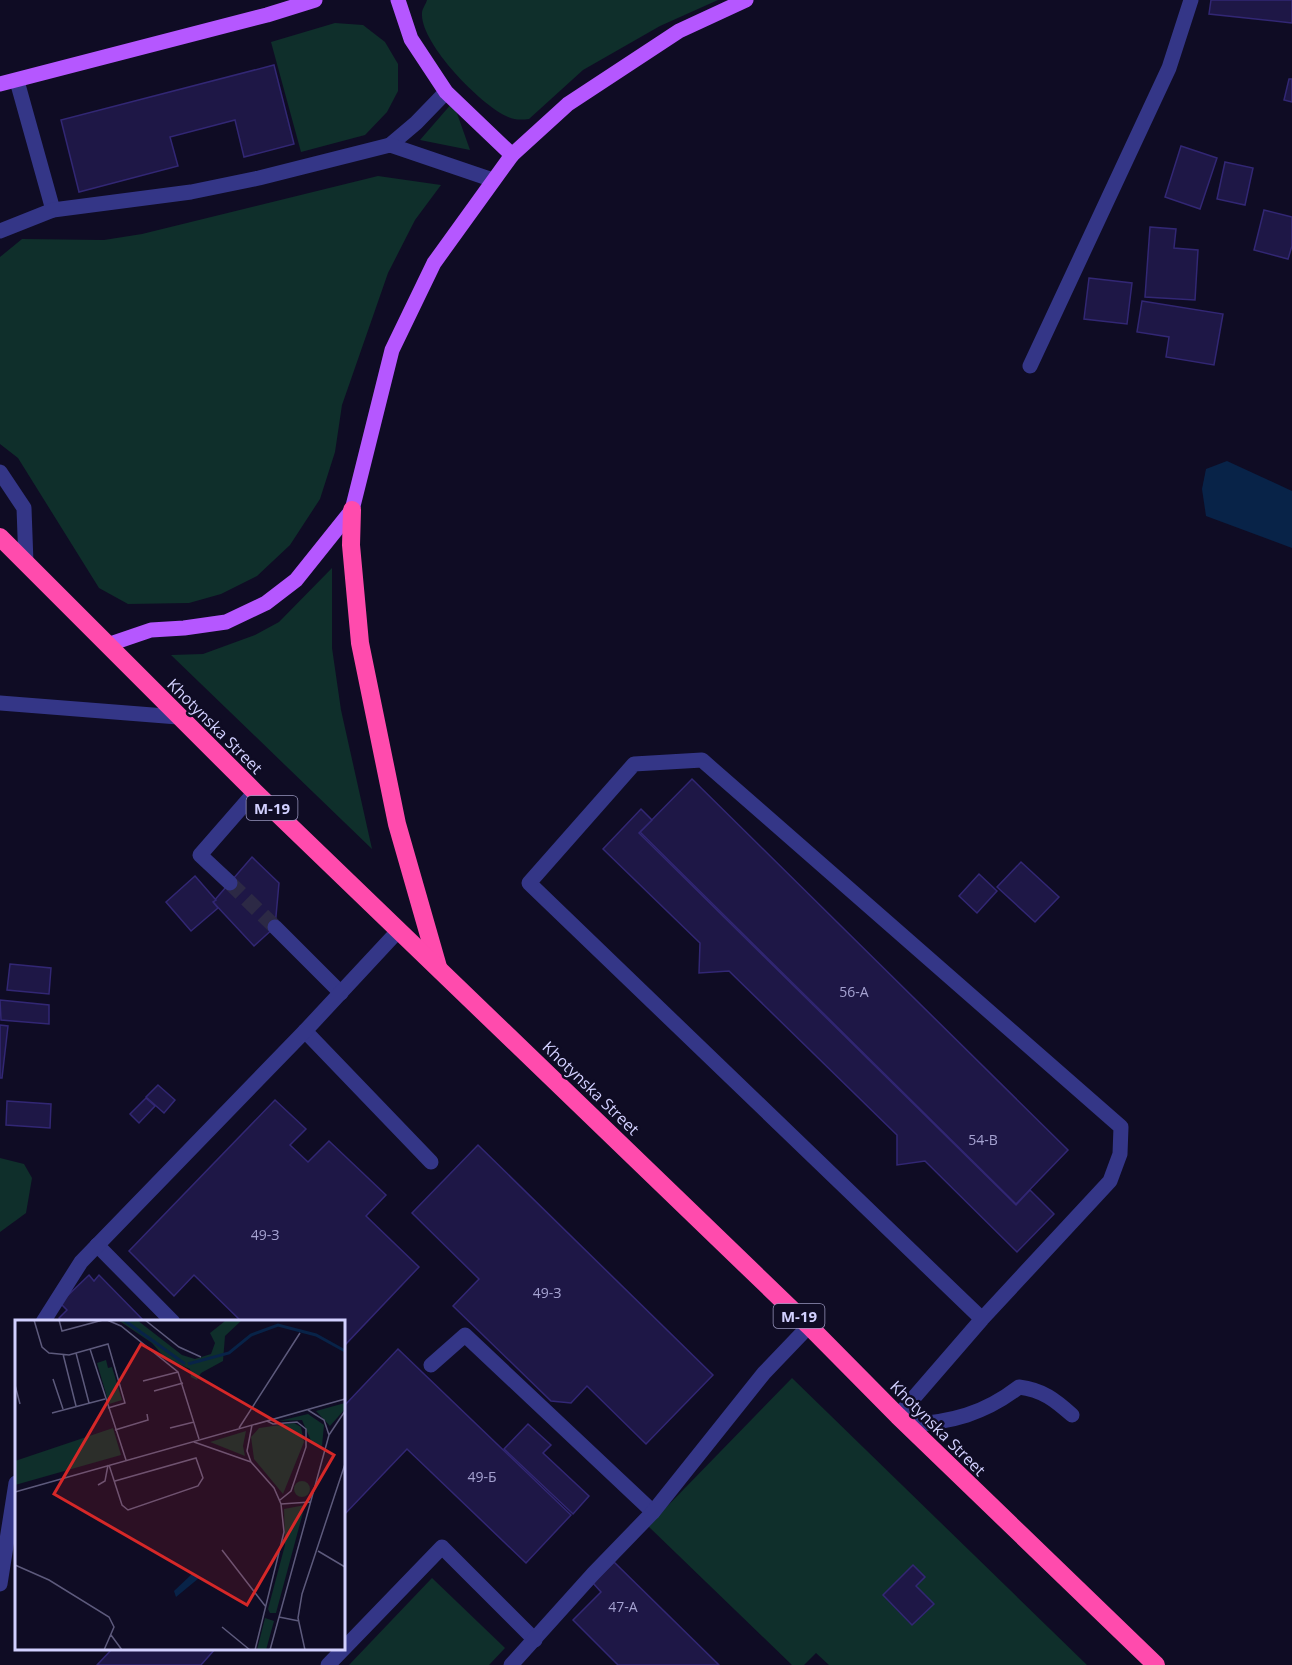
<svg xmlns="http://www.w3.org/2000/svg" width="1292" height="1665" font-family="'Open Sans',sans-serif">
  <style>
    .green { fill: #0f2f2b }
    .water { fill: #082348 }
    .building { fill: #1e1746; stroke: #322774; stroke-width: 1.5 }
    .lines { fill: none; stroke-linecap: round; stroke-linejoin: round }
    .minor-tunnel { stroke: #2c2945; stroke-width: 15; stroke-dasharray: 15 8; stroke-linecap: butt }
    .minor { stroke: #343687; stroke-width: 15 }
    .major { stroke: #b557ff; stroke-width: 15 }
    .highway { stroke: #ff4bad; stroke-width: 18 }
    .labels { text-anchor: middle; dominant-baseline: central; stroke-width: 5; stroke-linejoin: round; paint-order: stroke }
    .number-label { font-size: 14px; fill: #a5a2d1 }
    .shield { fill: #0f0c24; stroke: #9895bd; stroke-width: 1.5 }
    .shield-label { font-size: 15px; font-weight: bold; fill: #d2d0ff }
    .street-label { font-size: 16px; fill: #d2d0ff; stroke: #0f0c24 }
    .inset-river { fill: none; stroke: #082348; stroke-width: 3 }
    .inset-road { fill: none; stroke: #5d5a7c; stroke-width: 1.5 }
    .view { fill: #d62828; fill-opacity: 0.15; stroke: #d62828; stroke-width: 3 }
    .inset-edge { fill: none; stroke: #d2d0ff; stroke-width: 3 }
  </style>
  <rect width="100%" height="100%" fill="#0f0c24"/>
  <g class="green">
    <path d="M427 0H718L660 26 583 70 529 119C520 120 514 120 506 116 480 104 420 43 422 13 422 9 426 4 427 0Z"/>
    <polygon points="335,23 363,25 385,42 398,64 398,91 387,112 365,135 301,152 271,42"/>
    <polygon points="453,102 470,150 420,140"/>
    <polygon points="378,176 441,185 415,220 388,273 342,405 335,452 320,499 290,545 257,576 221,594 189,603 128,604 99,588 18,458 0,444 0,257 22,239 104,240 142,234"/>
    <polygon points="332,568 332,648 341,710 372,849 171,655 203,654 255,635 279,622"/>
    <polygon points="0,1158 24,1164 32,1178 26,1213 0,1232"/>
    <polygon points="792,1378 1087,1665 829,1665 816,1653 804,1665 792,1665 648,1526"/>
    <polygon points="432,1578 505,1648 489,1665 349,1665"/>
  </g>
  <polygon class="water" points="1227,461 1292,491 1292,548 1206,516 1202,489 1206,469"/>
  <g class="building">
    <polygon points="1211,0 1292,0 1292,23 1209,14"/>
    <polygon points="274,65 294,144 244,157 235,120 170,137 178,166 79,192 61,120"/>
    <polygon points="1289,79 1292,79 1292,102 1284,100"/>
    <polygon points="1181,146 1217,158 1200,209 1165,197"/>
    <polygon points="1225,162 1253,168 1245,205 1217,199"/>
    <polygon points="1264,210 1292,217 1292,246 1288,259 1254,250"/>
    <polygon points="1150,227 1176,229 1174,248 1198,250 1195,300 1145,297"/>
    <polygon points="1089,278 1132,283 1127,324 1084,319"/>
    <polygon points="1142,301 1223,314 1214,365 1166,357 1169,337 1137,332"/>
    <polygon points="692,779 1068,1150 1016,1204 640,832"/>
    <polygon points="641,809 652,820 639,833 1016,1205 1030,1190 1054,1214 1017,1252 925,1161 897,1165 897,1135 729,971 699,973 700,943 603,849"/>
    <polygon points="252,857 279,883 275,927 254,946 213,902"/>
    <polygon points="1021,862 1059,897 1035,922 997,887"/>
    <polygon points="979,874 997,891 977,913 959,896"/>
    <polygon points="195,876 216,900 213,902 218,908 191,931 166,902"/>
    <polygon points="10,964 51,968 49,994 7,990"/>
    <polygon points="0,1000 49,1005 49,1024 1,1020"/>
    <polygon points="0,1025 8,1026 2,1078 0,1078"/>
    <polygon points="158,1085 175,1100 164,1113 146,1097"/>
    <polygon points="146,1098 155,1106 139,1123 130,1114"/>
    <polygon points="275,1100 306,1129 290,1145 308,1162 329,1141 386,1195 366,1216 419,1267 344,1346 344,1322 242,1322 194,1275 174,1296 129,1251"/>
    <polygon points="7,1101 51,1104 50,1128 6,1125"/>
    <polygon points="478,1145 713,1375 646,1444 587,1386 571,1403 551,1401 453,1306 479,1279 412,1213"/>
    <polygon points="89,1275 94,1281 99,1275 145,1322 62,1322 59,1318 67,1310 60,1303"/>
    <polygon points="398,1349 571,1515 526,1563 407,1449 344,1515 344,1406"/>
    <polygon points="528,1424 551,1445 543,1453 589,1496 573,1514 504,1449"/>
    <polygon points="614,1562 719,1665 618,1665 573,1620 601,1592 593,1583"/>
    <polygon points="913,1565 925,1577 916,1586 934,1604 912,1625 883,1595"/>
    <polygon points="113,1648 216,1648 201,1665 97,1665"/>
  </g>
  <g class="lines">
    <polyline class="minor-tunnel" points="230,883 275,927"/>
    <g class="minor">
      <polyline points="17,81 53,210"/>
      <polyline points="390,145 416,123 446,92"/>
      <polyline points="0,231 53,210 191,192 259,178 390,145 493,180"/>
      <polyline points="1030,366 1169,68 1191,0"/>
      <polyline points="0,472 24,508 26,563"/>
      <polyline points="0,703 178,717"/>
      <polyline points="230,883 200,855 255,792"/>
      <polyline points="275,927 341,993"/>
      <polyline points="305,1031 431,1162"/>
      <polyline points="97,1245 173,1322"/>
      <polyline points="43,1322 81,1262 305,1031 399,930"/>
      <polyline points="431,1365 465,1335 653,1512"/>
      <polyline points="898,1416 982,1319 1110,1181 1120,1154 1121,1127 702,760 634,764 529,883 982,1319"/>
      <path d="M908 1425C952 1422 984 1414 1019 1387 1043 1390 1055 1400 1072 1415"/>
      <polyline points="0,1584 16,1483"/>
      <polyline points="328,1665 442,1547 535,1640"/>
      <polyline points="511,1665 593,1574 653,1512 764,1373 809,1326"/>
    </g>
    <g class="major">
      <polyline points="398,0 411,39 446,92 512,155"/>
      <polyline points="0,84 267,15 315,0"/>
      <polyline points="107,645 151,630 184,628 226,622 266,603 296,580 352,510 392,350 434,263 512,155 568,104 679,31 746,0"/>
    </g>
    <g class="highway">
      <polyline points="352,510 351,545 360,643 397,824 438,967"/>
      <polyline points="0,537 255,792 809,1326 898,1416 1156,1665"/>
    </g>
  </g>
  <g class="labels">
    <g class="number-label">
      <text x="854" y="991">56-А</text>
      <text x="983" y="1139">54-В</text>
      <text x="265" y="1234">49-З</text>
      <text x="547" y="1292">49-З</text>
      <text x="482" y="1476">49-Б</text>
      <text x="623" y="1606">47-А</text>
    </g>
    <g class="shield">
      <rect x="246.5" y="796" width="51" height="24" rx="4.5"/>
      <rect x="773.5" y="1304" width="51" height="24" rx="4.5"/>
    </g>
    <g class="shield-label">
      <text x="272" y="808">М-19</text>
      <text x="799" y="1316">М-19</text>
    </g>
    <g class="street-label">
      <text transform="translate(215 726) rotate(45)">Khotynska Street</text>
      <text transform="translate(591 1088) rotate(44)">Khotynska Street</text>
      <text transform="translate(938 1428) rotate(45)">Khotynska Street</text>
    </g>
  </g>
  <g transform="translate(15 1320)">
    <rect width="330" height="330" fill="#0f0c24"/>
    <path d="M103 0H122L167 35 180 39 196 34 200 23 195 13 210 1 227 0 210 16 208 41 186 53 182 60 176 57 175 49 150 38 137 23ZM91 40 93 48 97 47 107 80 94 84 82 43ZM330 83V89L315 106 301 91ZM293 94 309 105 307 126 297 123 287 100 264 101ZM279 103 286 107 289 122 268 174 239 139 236 117 244 108ZM98 108 106 135 0 165V141ZM231 111 228 126 230 136 195 122ZM279 169a8 8 0 1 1 16 0a8 8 0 1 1-16 0ZM290 185 261 293H255L253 289 270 225 269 189ZM250 298 259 301 251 330H242Z" fill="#0f2f2b"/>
    <path d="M178 253 184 258 161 277 159 271Z" fill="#082348"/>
    <path class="inset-river" d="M109 0 170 44M173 44 214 33 236 15 263 5 301 15 330 31"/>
    <path class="inset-road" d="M19 0 27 27 34 33 54 35 93 24 110 83 93 88M44 0 47 11 88 0M92 0 106 6 163 52 184 119M130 0 164 27 186 37M75 29 111 140M61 33 74 83M48 34 61 86M38 59 48 89M128 61 163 52M0 65 5 84M139 71 168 63M37 93 90 79M252 101 258 104 282 102 291 109V127L276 171 265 180M237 105 232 131 236 142 259 168 266 184 269 212 240 330M155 108 179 102M224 108 285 13M100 110 133 100 132 94M314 115 330 91M179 122 236 142M94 145 107 185 113 190 183 166 188 158 181 138 100 161M83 165 90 161 93 145M0 172 330 79M266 184 295 182M207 230 251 287M303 231 330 247M0 245 34 260 94 297 99 307 89 330M264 297 284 301M207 307 235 330M96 315 107 330M255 330 314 115 309 100 293 90M290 330 283 298 287 274 330 144"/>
    <path class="view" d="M126 24 319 135 232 285 39 174Z"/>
    <rect width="330" height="330" class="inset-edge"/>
  </g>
</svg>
